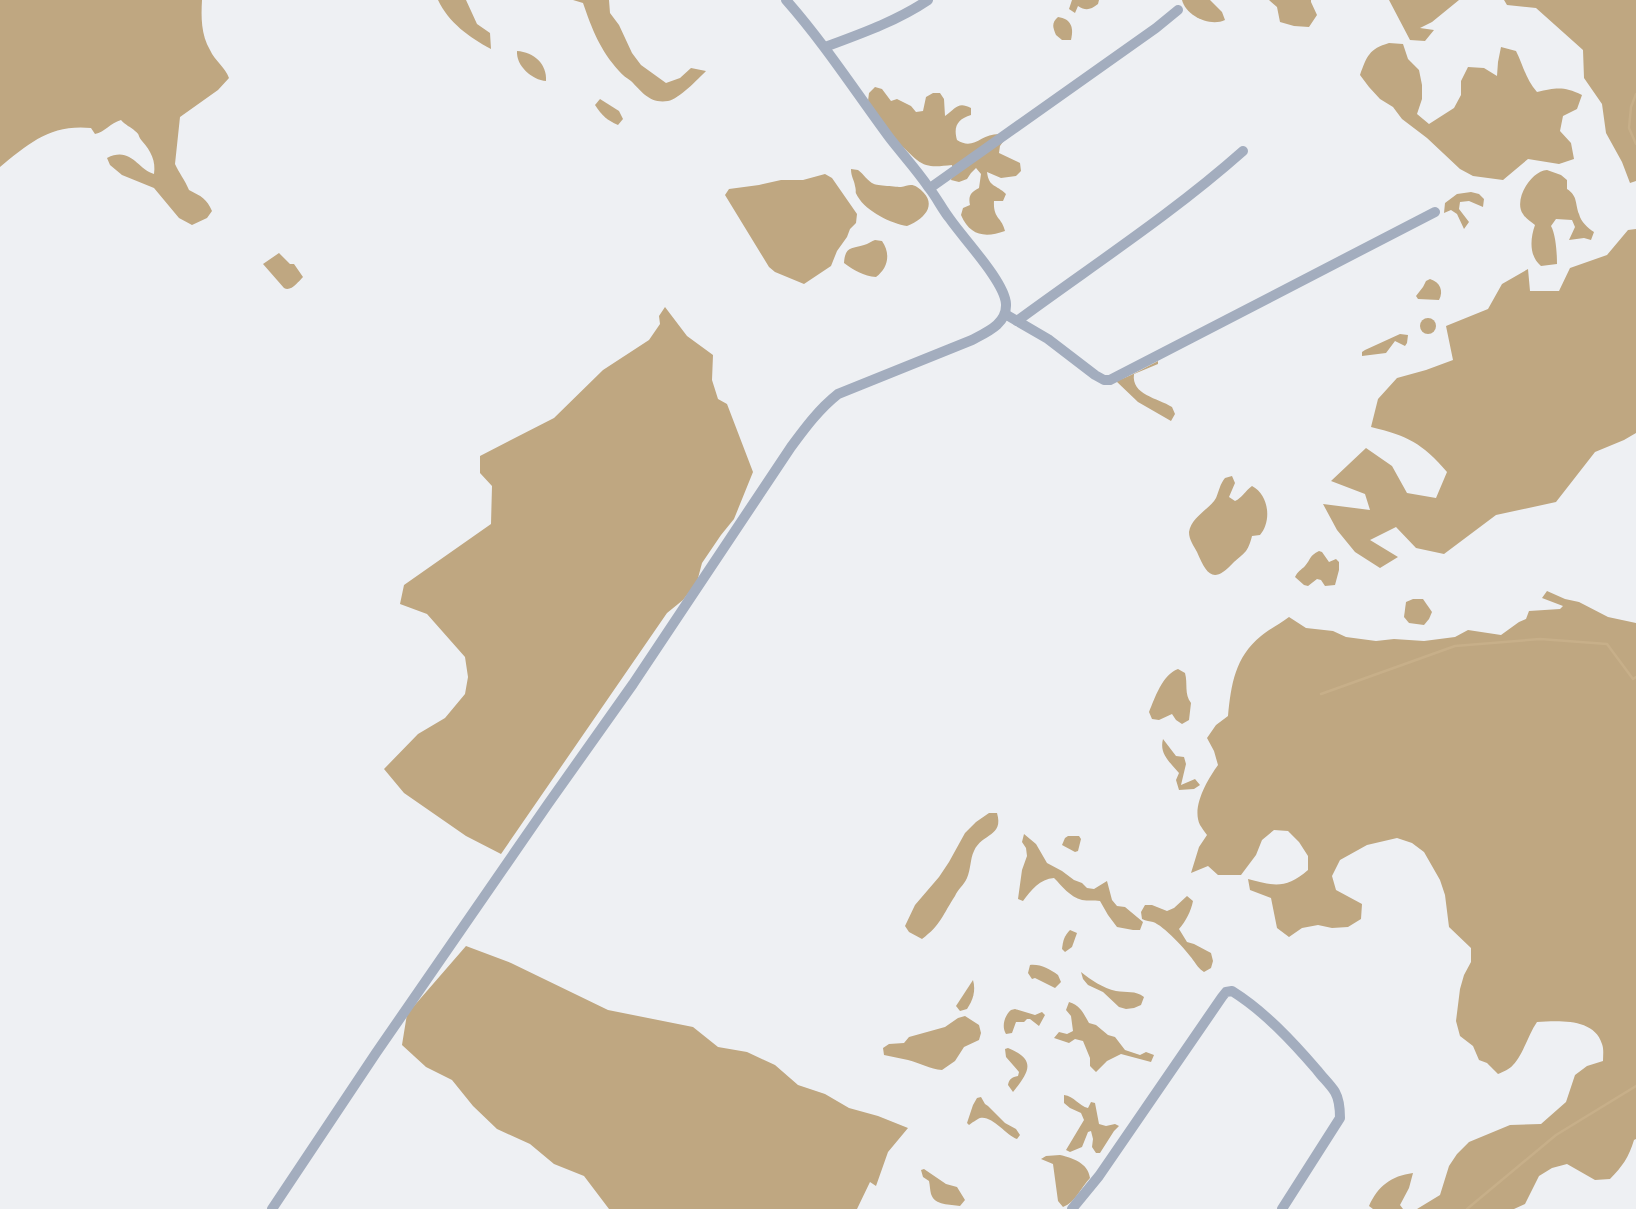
<svg xmlns="http://www.w3.org/2000/svg" width="1636" height="1209" font-family="'Zilla Slab',serif">
  <style>
    .forest { fill: #bfa781 }
    .lines { fill: none; stroke-linecap: round; stroke-linejoin: round }
    .stream { stroke: #c7af89; stroke-width: 2.5 }
    .street { stroke: #a3adbe; stroke-width: 10 }
  </style>
  <rect width="100%" height="100%" fill="#eef0f3"/>
  <g class="forest">
    <path d="M0 0H202C201 17 201 35 210 50 215 61 225 67 229 78L218 90 180 117 175 164C179 173 185 180 189 190 201 196 207 199 212 211L207 218 192 225 179 218 154 188 122 175 110 165 107 158C131 146 137 169 154 174 156 161 151 151 142 141 137 135 141 136 135 131 131 127 125 125 121 120 110 123 105 132 95 134L91 128C51 124 29 143 0 167Z"/>
    <path d="M438 0H466L477 24 490 33 491 49C469 37 449 23 438 0Z"/>
    <path d="M573 0H609L610 13 619 25 632 53 641 65 666 83 680 78 691 68 706 71C698 79 679 99 668 101 650 104 642 92 631 81 627 78 622 75 619 71 600 50 592 29 583 3Z"/>
    <path d="M1072 0H1099L1098 4C1090 10 1086 11 1078 6L1075 13 1069 9Z"/>
    <path d="M1182 0H1210L1222 12 1225 20C1210 27 1186 16 1182 0Z"/>
    <polygon points="1269,0 1311,0 1311,2 1317,15 1309,27 1294,26 1280,22 1277,7"/>
    <polygon points="1389,0 1459,0 1432,22 1420,28 1434,30 1425,41 1410,40"/>
    <polygon points="1504,0 1636,0 1636,181 1630,183 1622,162 1606,133 1602,104 1584,78 1583,50 1536,8 1507,5"/>
    <path d="M1058 17C1071 19 1074 27 1071 40H1062L1056 35C1053 28 1051 23 1058 17Z"/>
    <path d="M1389 43 1403 44 1408 59 1419 70 1422 85V99L1417 114 1429 124 1454 108 1461 95V81L1468 67 1484 68 1497 76 1498 62 1501 47 1516 51C1523 65 1526 80 1537 92 1556 88 1563 86 1582 95L1577 109 1563 116 1560 131 1571 143 1574 159 1559 164 1528 159 1503 180 1473 176 1460 169 1427 138 1402 119 1393 107 1380 99 1369 87 1360 75C1367 56 1369 49 1389 43Z"/>
    <path d="M517 51C534 52 547 64 546 81 532 80 516 66 517 51Z"/>
    <path d="M875 87 882 89 891 101 897 99 911 106 916 112 923 111 926 97 933 93H940L944 99 945 116C956 108 958 101 971 108V115C958 119 953 126 957 140 974 151 980 134 999 134L1005 139 1000 146 999 153 1020 163 1021 171 1016 176 1001 178 987 172C989 188 996 184 1006 194L1003 201H994C993 219 1002 217 1005 231 985 238 970 236 961 215L963 208 970 205C968 196 971 192 979 188L981 174 976 168 971 173 967 179 959 182 951 180 953 173 952 165C939 166 928 169 917 160 910 155 907 149 899 145L868 101 869 93Z"/>
    <path d="M600 99 619 111 623 119 618 125C607 120 602 116 595 105Z"/>
    <path d="M851 169 858 170C864 174 867 181 874 184 876 185 898 187 901 187 907 186 911 183 917 187 939 202 927 218 907 226 892 224 866 211 858 197 854 190 857 194 855 186 854 179 851 177 851 169Z"/>
    <path d="M1547 170 1561 175 1567 180V189C1578 196 1575 204 1579 214 1581 222 1588 228 1594 232L1591 240 1584 238 1569 240 1575 227 1572 220 1556 219 1551 226C1556 235 1557 254 1557 264L1541 266C1529 256 1530 239 1535 225 1531 222 1525 218 1523 214 1513 200 1531 171 1547 170Z"/>
    <polygon points="825,174 832,178 857,214 856,223 850,229 847,237 837,251 831,266 804,284 775,272 769,267 725,195 729,189 759,185 781,180 803,180"/>
    <polygon points="1471,192 1479,194 1484,199 1483,207 1469,201 1460,202 1459,209 1469,222 1464,229 1457,214 1451,210 1444,213 1445,203 1457,194"/>
    <path d="M1636 229V433L1624 440 1595 452 1556 502 1496 515 1444 554 1416 548 1396 527 1370 540 1398 557 1380 568 1355 552 1337 530 1323 504 1370 510 1365 494 1331 481 1366 448 1392 466 1407 493 1436 498 1447 472C1422 443 1408 436 1371 427L1378 399 1397 378 1426 370 1453 360 1446 326 1488 309 1502 284 1528 269 1530 291H1559L1570 268 1607 255 1628 230Z"/>
    <path d="M875 240 882 241C891 254 888 268 876 277 864 276 853 270 844 263 845 246 852 249 864 245 868 244 872 241 875 240Z"/>
    <path d="M279 253 290 264H294L303 277C298 282 291 292 284 288L263 264Z"/>
    <path d="M1430 279C1440 282 1444 291 1439 300L1418 299 1416 296 1423 287 1426 281Z"/>
    <polygon points="665,307 687,336 713,355 712,380 718,399 727,404 753,472 734,519 721,535 702,563 697,582 683,600 667,613 501,854 466,836 404,793 384,769 418,734 445,718 465,694 468,677 465,657 427,614 400,604 404,585 491,524 492,486 480,473 480,456 554,418 603,370 649,340 660,324 659,316"/>
    <circle cx="1428" cy="326" r="8"/>
    <polygon points="1400,334 1408,335 1407,343 1405,346 1395,341 1386,353 1362,356 1362,352 1365,350"/>
    <path d="M1158 361V364L1134 374C1131 395 1158 398 1172 407L1175 414 1171 421 1138 402 1116 381C1127 378 1146 367 1158 361Z"/>
    <path d="M1232 476 1235 483 1229 497 1235 501C1242 498 1245 491 1252 486 1269 495 1272 521 1260 535L1252 536C1251 540 1249 547 1246 551 1243 555 1238 558 1234 562 1214 584 1207 576 1197 552 1194 546 1189 540 1189 532 1191 517 1211 508 1216 498 1219 491 1220 484 1225 478Z"/>
    <path d="M1319 551 1322 552 1329 562 1336 559 1339 562V570L1335 585 1325 586 1321 580 1317 579 1308 586 1304 585 1295 577C1298 571 1301 570 1305 566 1311 559 1309 556 1319 551Z"/>
    <path d="M1547 591 1565 599 1579 602 1608 617 1636 623V1139L1634 1140C1629 1157 1622 1167 1610 1179L1595 1180 1567 1164 1552 1168 1539 1176 1525 1204 1514 1209H1417L1440 1195 1449 1166 1457 1154 1469 1142 1510 1125 1541 1124 1566 1102 1575 1075 1587 1066 1603 1061C1603 1056 1604 1049 1602 1044 1594 1018 1559 1021 1537 1022 1528 1035 1523 1055 1513 1065 1510 1069 1503 1072 1498 1074L1487 1063 1479 1060 1473 1046 1460 1036 1456 1021 1460 989 1464 975 1471 962V948L1449 927 1445 895 1440 880 1424 852 1412 843 1397 838 1367 845 1340 860 1332 876 1336 890 1362 904 1361 919 1348 927 1332 928 1318 925 1302 928 1289 937 1277 928 1271 898 1250 890 1248 879C1274 886 1286 889 1308 870V856L1299 842 1288 831 1274 830 1262 840 1256 855 1241 875H1218L1208 866 1191 873 1199 847 1207 835C1204 831 1202 828 1200 825 1191 807 1208 779 1218 765L1214 751 1207 738 1216 725 1228 716C1231 685 1235 657 1261 636 1269 629 1280 624 1289 617L1306 628 1333 631 1346 637 1376 641 1394 639 1424 641 1455 637 1468 630 1501 635 1519 622 1526 619 1529 611 1560 609 1563 606 1542 598Z"/>
    <polygon points="1413,599 1423,599 1432,612 1429,619 1424,625 1409,623 1404,617 1406,602"/>
    <path d="M1178 669 1185 673C1188 684 1184 694 1191 703L1189 720 1182 724 1176 720 1172 714 1159 720 1152 719 1149 712C1155 698 1162 675 1178 669Z"/>
    <path d="M1163 739 1176 756 1184 757 1186 764 1181 785 1195 779 1200 785 1194 789 1179 790 1176 780 1179 773C1170 762 1159 754 1163 739Z"/>
    <path d="M989 813H997C1004 837 982 833 974 851 970 859 971 869 967 878 964 885 958 889 955 896 943 914 941 925 922 939L909 932 905 926 915 905 939 877 949 862 965 833 976 822Z"/>
    <path d="M1024 834 1036 844 1047 863 1062 871 1074 880 1082 883 1087 888 1094 889 1107 881 1112 900 1117 906 1125 907 1143 922 1140 930H1133L1117 927 1108 915 1100 901C1094 900 1088 901 1082 900 1070 897 1062 886 1054 878 1040 879 1031 890 1023 901L1018 899 1022 870 1027 856 1026 848 1022 842Z"/>
    <polygon points="1068,836 1079,836 1081,839 1078,851 1075,852 1062,845 1065,838"/>
    <path d="M1187 896 1193 901C1191 911 1186 921 1179 929L1187 942 1194 944 1211 953 1213 961 1211 968 1204 972C1198 968 1197 965 1193 960 1187 951 1163 925 1153 922 1150 921 1146 921 1142 919L1141 912 1145 905H1152L1167 911 1174 908Z"/>
    <path d="M1070 930 1077 933 1072 947 1065 952 1062 949C1063 941 1064 936 1070 930Z"/>
    <polygon points="466,946 511,963 608,1010 693,1027 718,1047 747,1052 775,1065 798,1085 825,1094 849,1108 878,1116 908,1128 888,1152 876,1186 870,1182 857,1209 609,1209 584,1176 554,1164 530,1144 497,1129 473,1106 452,1080 426,1067 402,1045 407,1014"/>
    <path d="M1030 965C1041 964 1049 969 1058 975L1061 982 1055 988 1035 978 1032 979 1028 973Z"/>
    <path d="M1081 972C1091 980 1103 988 1116 991 1127 993 1135 990 1144 997L1141 1005 1134 1008 1126 1009 1119 1007 1103 992 1088 985 1083 979Z"/>
    <path d="M973 980C976 991 973 1000 967 1009L960 1011 956 1006Z"/>
    <path d="M1069 1002C1081 1006 1083 1013 1089 1023L1096 1025 1108 1035 1115 1037 1125 1050 1140 1055 1146 1052 1154 1055 1151 1062 1121 1054 1107 1061 1096 1072 1090 1066V1058L1083 1041 1075 1039 1069 1043 1054 1038 1059 1032 1067 1034 1073 1031 1071 1016 1066 1010Z"/>
    <path d="M1015 1009 1035 1015 1042 1012 1045 1015 1039 1026 1030 1019H1027L1024 1022H1016L1012 1033 1006 1034C1001 1026 1005 1015 1011 1010Z"/>
    <path d="M965 1016 979 1025 981 1033 979 1040 964 1047 955 1061 942 1070C930 1069 920 1063 908 1060 900 1058 892 1057 884 1055L883 1048 889 1044 904 1043 909 1037 945 1027 958 1018Z"/>
    <path d="M1008 1048C1038 1060 1028 1073 1013 1092L1008 1085C1009 1079 1012 1077 1018 1076L1019 1072 1006 1057 1005 1049Z"/>
    <path d="M1064 1095C1074 1096 1079 1106 1088 1108L1091 1102 1095 1103 1099 1124 1106 1126 1115 1124 1119 1126 1114 1131 1100 1153H1096L1092 1147 1093 1139 1091 1131 1088 1132 1082 1147 1070 1152 1066 1150 1084 1120 1081 1113 1070 1108 1064 1103Z"/>
    <path d="M981 1097 985 1104 988 1106 1005 1123 1016 1129 1020 1135 1017 1139C1006 1135 992 1115 980 1118 979 1118 970 1124 969 1125L967 1123 973 1105 977 1098Z"/>
    <path d="M1060 1155C1073 1158 1088 1163 1090 1178 1081 1187 1076 1202 1063 1207L1058 1201 1053 1164 1041 1159 1046 1156Z"/>
    <path d="M924 1169 946 1184 957 1187 965 1200 960 1206C950 1204 935 1206 931 1194 930 1190 930 1186 929 1181L923 1177 921 1170Z"/>
    <path d="M1413 1173 1409 1188 1400 1205 1403 1209H1373L1369 1206C1378 1186 1391 1176 1413 1173Z"/>
  </g>
  <g class="lines">
    <g class="stream">
      <polyline points="1636,94 1631,107 1629,128 1636,144"/>
      <polyline points="1321,694 1455,646 1540,639 1607,644 1633,679 1636,677"/>
      <polyline points="1467,1209 1556,1135 1636,1086"/>
    </g>
    <g class="street">
      <path d="M825 47C860 34 897 21 928 0"/>
      <polyline points="930,188 1156,28 1178,10"/>
      <polyline points="1005,314 1048,339 1095,375 1104,380 1110,380 1435,212"/>
      <path d="M1017 321C1093 265 1172 214 1243 151"/>
      <path d="M272 1209 376 1053 548 804 633 684 791 447C805 428 819 409 838 394L972 340C987 332 1007 324 1006 304 1005 282 963 238 950 219 942 209 937 198 929 188 917 170 902 154 889 137 855 91 824 43 786 0"/>
      <path d="M1072 1209 1099 1176 1222 997 1226 992 1232 991C1264 1011 1292 1041 1317 1070 1322 1077 1330 1084 1335 1092 1339 1099 1340 1109 1340 1118L1282 1209"/>
    </g>
  </g>
</svg>
